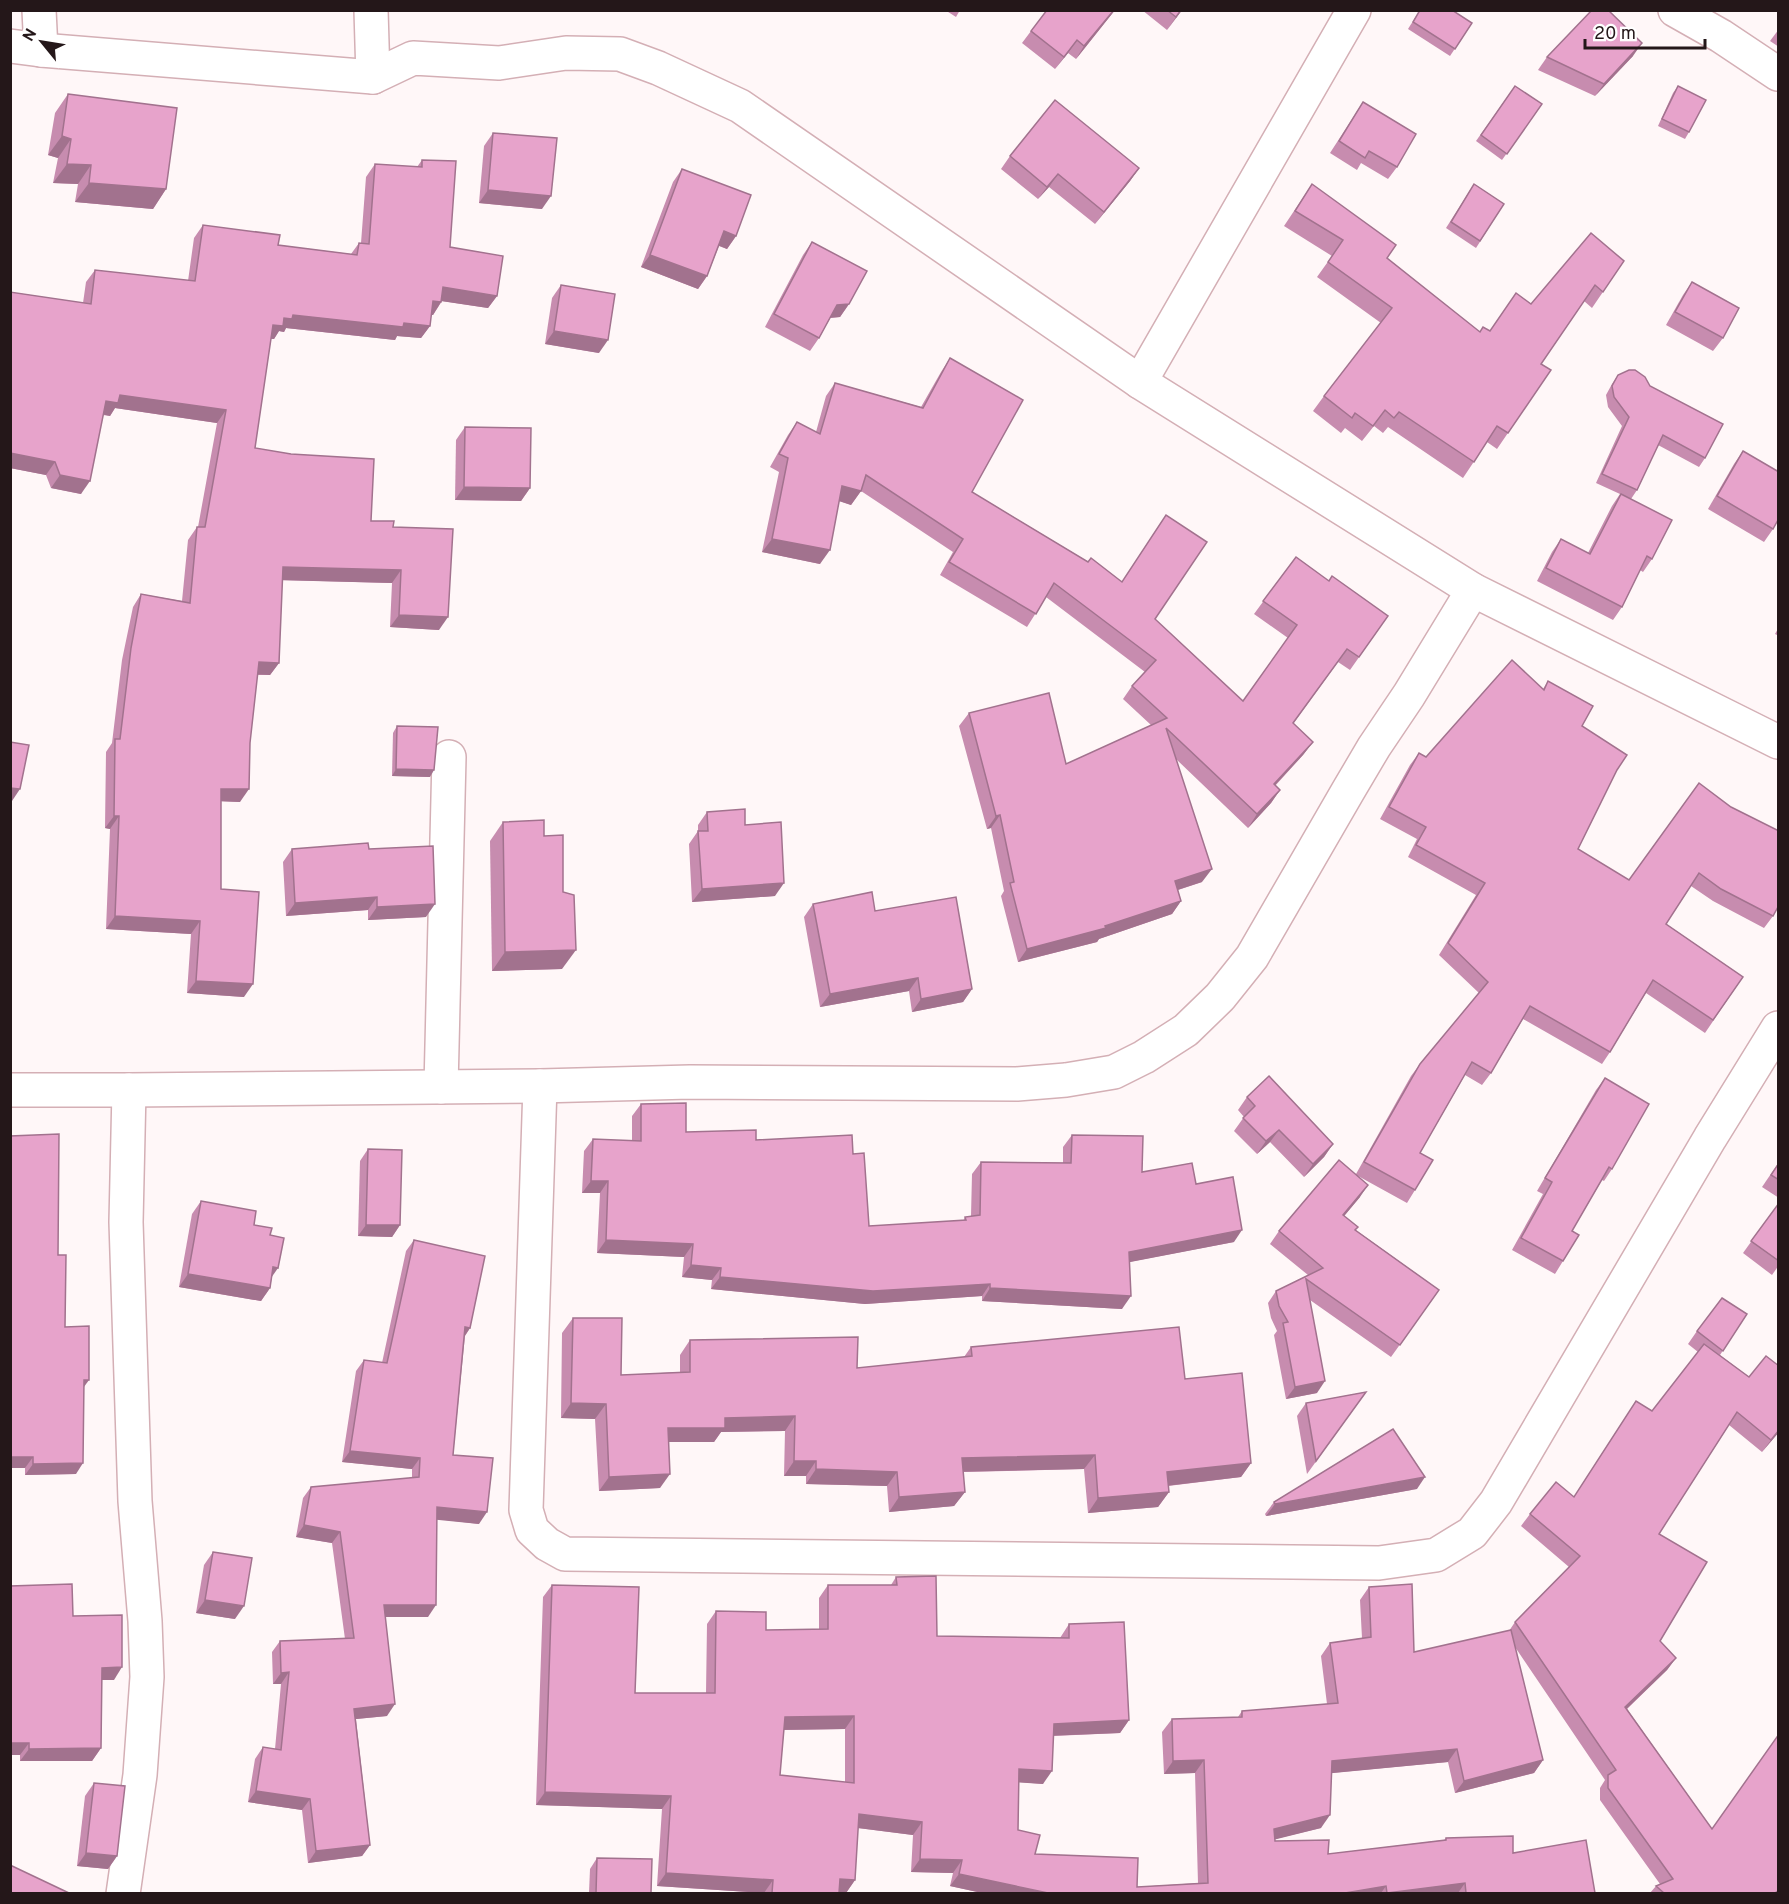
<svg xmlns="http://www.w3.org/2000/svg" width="1789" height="1904" font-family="Overpass,sans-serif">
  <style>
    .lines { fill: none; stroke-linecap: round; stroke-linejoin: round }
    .street-casing { stroke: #d4afb5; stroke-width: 36 }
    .secondary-casing { stroke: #d4afb5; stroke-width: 36 }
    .street { stroke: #fff; stroke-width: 33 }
    .secondary { stroke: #fff; stroke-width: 33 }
    .wall { fill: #c78caf; fill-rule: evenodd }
    .shaded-wall { fill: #a2728e }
    .building { fill: #e7a3cb; stroke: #a2728e; stroke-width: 1.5; fill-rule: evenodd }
  </style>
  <rect width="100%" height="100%" fill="#fff7f8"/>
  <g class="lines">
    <g class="street-casing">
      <g id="street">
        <polyline points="39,10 41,50"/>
        <polyline points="371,10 373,77"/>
        <polyline points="1675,10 1721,36 1778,74"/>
        <polyline points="1140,382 1354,10"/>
        <polyline points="540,1086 526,1510 532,1530 547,1544 565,1554 1379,1563 1436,1555 1472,1533 1496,1502 1710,1138 1778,1028"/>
        <polyline points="441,1087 449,757"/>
        <polyline points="10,1090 129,1090 540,1086 690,1082 1017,1084 1066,1080 1114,1072 1144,1057 1186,1030 1220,997 1252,957 1348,791 1374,747 1409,695 1473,590"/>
        <polyline points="123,1894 140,1775 147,1677 145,1621 135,1501 126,1222 129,1090"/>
      </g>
    </g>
    <g class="secondary-casing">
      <polyline id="secondary" points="10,46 41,50 373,77 413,58 499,63 566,53 620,54 658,68 740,106 1140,382 1473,590 1778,742"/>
    </g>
    <use href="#street" class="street"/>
    <use href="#secondary" class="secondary"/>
  </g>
  <g class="wall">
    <polygon points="945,10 960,10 956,17"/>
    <polygon points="1115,10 1076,59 1068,53 1055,69 1022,43 1031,31"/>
    <polygon points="1142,10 1182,10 1167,30"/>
    <polygon points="1420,10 1472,23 1450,56 1408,29"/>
    <polygon points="1779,29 1779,47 1770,41"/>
    <polygon points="1633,56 1595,96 1538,70 1547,57"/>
    <polygon points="1515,86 1542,104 1502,160 1476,141"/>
    <polygon points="1678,86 1689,132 1685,139 1658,126 1673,93"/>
    <polygon points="68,94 166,189 153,209 75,202 78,184 53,183 58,158 48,155 55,113"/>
    <polygon points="1363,102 1397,167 1388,179 1361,163 1357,170 1330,153"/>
    <polygon points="493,133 542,209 479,203 484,146"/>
    <polygon points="1010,156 1139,168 1130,181 1095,224 1049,187 1038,199 1001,169"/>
    <polygon points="422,160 450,247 497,296 488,308 442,301 433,315 431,315 430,326 421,338 397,336 395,340 286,328 284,332 279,331 274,339 271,339 255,448 371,521 393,527 439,630 390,627 392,583 282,580 279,663 270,675 257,675 240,802 221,801 221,889 244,997 187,993 191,934 106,929 110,829 105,828 106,752 112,743 122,660 133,607 141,594 182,601 188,540 197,527 198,527 217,423 115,408 110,416 103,415 81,494 51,488 46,475 10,468 10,292 83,303 86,282 95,270 188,281 194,238 203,225 278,245 351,254 359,243 361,243 366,177 375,164 417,167"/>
    <polygon points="682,169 736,236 727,249 719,246 707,276 698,289 641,267 673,182"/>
    <polygon points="1312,184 1387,258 1480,332 1490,331 1531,304 1624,261 1592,308 1584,301 1541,364 1551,370 1497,449 1487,442 1463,478 1388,427 1383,433 1374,426 1362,441 1345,428 1341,433 1313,411 1324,396 1381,323 1317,277 1332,256 1284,226"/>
    <polygon points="1474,184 1504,204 1476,248 1446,228"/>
    <polygon points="812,242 849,304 840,317 830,318 819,338 810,351 765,327 803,255"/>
    <polygon points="1692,282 1723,338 1713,351 1666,325 1683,295"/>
    <polygon points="561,285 599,353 545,344 552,298"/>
    <polygon points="950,358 972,492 1122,582 1166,515 1155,619 1243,701 1288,638 1254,614 1296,557 1329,581 1388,616 1350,670 1338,662 1293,724 1313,742 1303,755 1275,786 1280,790 1271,803 1248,828 1176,759 1202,882 1178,890 1181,901 1172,914 1099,939 1097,942 1018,962 1001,896 1004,891 991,828 987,829 959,726 969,713 1066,764 1151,725 1123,699 1132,686 1145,672 1046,597 1027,627 940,575 953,552 861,491 851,505 839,501 820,564 762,552 779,472 770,467 788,435 797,422 816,432 826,396 835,383 921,407 941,372"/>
    <polygon points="1618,375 1650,386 1705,458 1699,467 1658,445 1637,490 1631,499 1652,559 1643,572 1640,570 1622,607 1613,620 1537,581 1552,552 1561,539 1588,553 1612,506 1620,494 1596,483 1622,426 1608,407 1606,395 1612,384"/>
    <polygon points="465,427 530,488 521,501 455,500 456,440"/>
    <polygon points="1743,451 1773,529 1764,542 1708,509 1734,464"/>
    <polygon points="1779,627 1779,636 1775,634"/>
    <polygon points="1548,681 1582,726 1617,770 1578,849 1629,880 1699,783 1773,916 1764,928 1713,901 1691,886 1666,924 1743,977 1705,1033 1646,993 1610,1052 1602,1064 1523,1019 1491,1073 1482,1085 1465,1075 1420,1153 1415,1190 1407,1203 1358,1176 1360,1197 1344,1216 1356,1230 1439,1290 1391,1357 1310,1300 1317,1393 1286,1399 1274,1335 1277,1331 1271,1318 1268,1303 1276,1291 1308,1275 1270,1244 1279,1231 1356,1174 1411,1076 1420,1064 1479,993 1439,955 1476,895 1408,857 1417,839 1380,819 1410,765 1419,753 1426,757 1543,689"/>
    <polygon points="397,726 430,777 392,776 393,733"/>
    <polygon points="707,812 775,896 692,902 689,844 698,831 698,825"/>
    <polygon points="503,822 544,836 562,969 492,971 490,841"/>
    <polygon points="292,849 369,849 426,917 368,920 368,910 286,916 283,862"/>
    <polygon points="813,904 875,911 972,989 963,1002 912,1012 909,991 820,1007 804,917"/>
    <polygon points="1605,1078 1612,1169 1604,1181 1602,1180 1572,1231 1563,1261 1555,1274 1512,1250 1543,1194 1537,1191 1596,1090"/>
    <polygon points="1247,1097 1333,1144 1324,1157 1304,1177 1270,1142 1257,1154 1234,1131 1244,1117 1238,1110"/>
    <polygon points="641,1104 686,1132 756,1140 853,1154 869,1226 963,1221 965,1217 971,1216 972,1174 981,1162 1063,1163 1063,1147 1072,1135 1142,1172 1196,1184 1234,1242 1129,1262 1122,1309 982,1301 982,1296 865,1304 711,1289 712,1280 682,1277 684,1257 597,1253 600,1193 582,1193 584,1151 593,1139 632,1141 632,1116"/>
    <polygon points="368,1149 400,1225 392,1237 358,1236 360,1161"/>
    <polygon points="1779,1162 1779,1198 1762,1187"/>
    <polygon points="201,1201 254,1225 272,1277 270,1288 261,1301 179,1287 192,1214"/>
    <polygon points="1779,1203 1779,1265 1772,1275 1743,1253"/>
    <polygon points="414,1240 470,1328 465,1336 453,1455 479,1524 437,1519 428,1617 385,1617 387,1716 356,1719 370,1845 362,1856 308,1863 302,1810 248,1802 255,1759 263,1747 275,1749 281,1684 273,1684 272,1652 280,1641 345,1639 332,1543 296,1537 303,1498 311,1487 412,1478 412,1469 342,1462 356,1371 364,1360 382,1363 406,1251"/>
    <polygon points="58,1255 65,1327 84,1387 76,1474 25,1475 25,1468"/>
    <path d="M1747 1314 1720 1355 1749 1377 1779 1366V1432L1762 1452 1729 1425 1659 1534 1660 1641 1676 1658 1667 1670 1627 1709 1712 1829 1778 1893H1650L1656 1886 1660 1884 1600 1800V1788L1605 1780 1515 1647 1543 1760 1534 1773 1455 1793 1448 1762 1331 1773 1321 1828 1275 1839V1841L1328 1854 1444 1840 1446 1838 1513 1853 1595 1893H982L950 1886 953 1873 911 1872 913 1835 858 1828 855 1880 846 1893H764L657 1886 662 1809 536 1805 543 1597 552 1585 635 1693H706L707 1624 716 1611 766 1630 819 1629V1598L828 1585H891L896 1577 937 1636 1060 1638 1069 1624 1129 1720 1120 1733 1053 1736 1043 1784 1019 1782 1018 1830 1035 1854 1137 1887 1198 1883 1195 1773 1164 1774 1162 1732 1172 1719 1238 1717 1242 1711 1327 1704 1321 1656 1330 1643 1362 1638 1360 1600 1369 1587 1414 1652 1509 1631 1515 1622 1569 1567 1521 1526 1530 1514 1574 1497 1636 1401 1652 1411 1698 1352 1688 1344 1697 1331ZM845 1729V1782L780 1775 784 1730Z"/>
    <polygon points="573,1318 621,1375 680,1372 680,1355 690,1340 857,1368 964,1357 971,1347 1185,1379 1251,1463 1241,1477 1168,1486 1169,1492 1158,1507 1088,1513 1084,1469 963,1472 965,1492 954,1506 889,1512 887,1486 806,1484 806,1476 784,1476 785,1431 721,1432 714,1442 669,1442 660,1488 599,1491 595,1419 561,1418 562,1333"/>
    <polygon points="1366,1392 1307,1474 1297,1416 1306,1403"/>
    <polygon points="1417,1489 1266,1516 1265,1514 1274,1502"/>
    <polygon points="213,1552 235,1619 196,1613 204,1565"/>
    <polygon points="10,1586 73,1616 114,1680 102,1680 101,1748 92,1761 20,1761 20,1755 10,1755"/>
    <polygon points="94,1783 117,1856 108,1869 77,1866 85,1796"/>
    <polygon points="597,1858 651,1893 589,1893 590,1869"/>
  </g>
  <g class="shaded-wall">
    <polygon points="1114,10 1115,10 1076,59 1084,46"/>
    <polygon points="1181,10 1182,10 1167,30 1176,17"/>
    <polygon points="1077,40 1068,53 1055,69 1064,57"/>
    <polygon points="1642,43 1633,56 1595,96 1604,84"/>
    <polygon points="62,136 71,139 58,158 48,155"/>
    <polygon points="67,164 91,165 78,184 53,183"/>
    <polygon points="1139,168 1130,181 1095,224 1104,212"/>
    <polygon points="1058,174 1049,187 1038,199 1047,187"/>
    <polygon points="89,183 166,189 153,209 75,202"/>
    <polygon points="488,190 551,196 542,209 479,203"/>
    <polygon points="724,231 736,236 727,249 715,244"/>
    <polygon points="650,255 707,276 698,289 641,267"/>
    <polygon points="443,287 497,296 488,308 434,300"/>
    <polygon points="433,301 441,302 433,315 424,314"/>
    <polygon points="849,304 840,317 828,318 837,305"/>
    <polygon points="293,315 404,323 430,326 421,338 397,336 395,340 286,328 284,332 279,331 274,339 264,338 273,325 284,318"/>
    <polygon points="554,331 608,340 599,353 545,344"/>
    <polygon points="120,395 226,410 217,423 115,408 110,416 97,413 106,401"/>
    <polygon points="10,453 55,462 46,475 10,468"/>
    <polygon points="60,475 90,481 81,494 51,488"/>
    <polygon points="842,486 861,491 851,505 833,499"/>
    <polygon points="464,487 530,488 521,501 455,500"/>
    <polygon points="772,539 830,550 820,564 762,552"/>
    <polygon points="283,567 401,570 392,583 274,580"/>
    <polygon points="399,615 448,617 439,630 390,627"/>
    <polygon points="259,662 279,663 270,675 250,674"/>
    <polygon points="1313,742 1303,755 1264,797 1274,784"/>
    <polygon points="396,769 434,770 430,777 392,776"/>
    <polygon points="10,788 20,789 12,801 10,801"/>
    <polygon points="221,789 249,789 240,802 212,801"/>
    <polygon points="1280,790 1271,803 1248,828 1257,814"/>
    <polygon points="1000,815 991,828 987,829 996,816"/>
    <polygon points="114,816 119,816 110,829 105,828"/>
    <polygon points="1212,869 1202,882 1165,894 1175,881"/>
    <polygon points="784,883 775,896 692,902 702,889"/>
    <polygon points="377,897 368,910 286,916 295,903"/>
    <polygon points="1181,901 1172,914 1099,939 1097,942 1018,962 1027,949 1105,926"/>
    <polygon points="435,904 426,917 368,920 377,907"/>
    <polygon points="115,916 200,921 191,934 106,929"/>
    <polygon points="576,950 562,969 492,971 505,952"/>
    <polygon points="918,978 909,991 820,1007 830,994"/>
    <polygon points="196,981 253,984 244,997 187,993"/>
    <polygon points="972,989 963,1002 912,1012 921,999"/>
    <polygon points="1279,1130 1270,1142 1257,1154 1266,1141"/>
    <polygon points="1333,1144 1324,1157 1304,1177 1313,1164"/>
    <polygon points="591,1181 608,1181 600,1193 582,1193"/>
    <polygon points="1368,1185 1360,1197 1335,1227 1343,1215"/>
    <polygon points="366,1225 400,1225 392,1237 358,1236"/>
    <polygon points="1242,1230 1234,1242 1120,1264 1129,1252"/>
    <polygon points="606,1240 693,1244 684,1257 597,1253"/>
    <polygon points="691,1265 721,1268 712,1280 682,1277"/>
    <polygon points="273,1267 278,1268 269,1281"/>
    <polygon points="188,1274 270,1288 261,1301 179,1287"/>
    <polygon points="720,1277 990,1284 982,1296 865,1304 711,1289"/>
    <polygon points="990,1288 1131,1296 1122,1309 982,1301"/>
    <polygon points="465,1327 470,1328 462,1340"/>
    <polygon points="84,1380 89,1380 81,1391"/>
    <polygon points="1325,1381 1317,1393 1286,1399 1295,1387"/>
    <polygon points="571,1403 606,1404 595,1419 561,1418"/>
    <polygon points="795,1416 785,1431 721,1432 714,1442 658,1442 668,1428 725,1418"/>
    <polygon points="1779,1430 1779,1432 1762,1452 1771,1440"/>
    <polygon points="350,1451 420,1458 412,1469 342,1462"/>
    <polygon points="1095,1455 1084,1469 952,1472 962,1458"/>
    <polygon points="10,1457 33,1457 25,1468 10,1468"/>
    <polygon points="794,1461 816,1461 806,1476 784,1476"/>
    <polygon points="83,1463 76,1474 25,1475 33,1464"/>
    <polygon points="1251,1463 1241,1477 1157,1487 1167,1472"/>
    <polygon points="816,1469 897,1472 887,1486 806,1484"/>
    <polygon points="670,1474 660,1488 599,1491 609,1477"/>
    <polygon points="1425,1477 1417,1489 1266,1516 1275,1504"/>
    <polygon points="965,1492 954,1506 889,1512 899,1497"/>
    <polygon points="1169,1492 1158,1507 1088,1513 1098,1498"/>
    <polygon points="437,1507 487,1512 479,1524 429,1519"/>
    <polygon points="304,1525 340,1532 332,1543 296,1537"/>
    <polygon points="205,1600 244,1606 235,1619 196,1613"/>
    <polygon points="384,1605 436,1605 428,1617 376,1617"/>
    <polygon points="1676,1658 1667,1670 1616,1719 1625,1707"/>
    <polygon points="122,1667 114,1680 93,1680 102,1668"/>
    <polygon points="289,1672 281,1684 273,1684 281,1673"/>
    <polygon points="395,1704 387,1716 346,1720 354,1709"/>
    <polygon points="854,1716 845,1729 776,1730 785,1717"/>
    <polygon points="1129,1720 1120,1733 1045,1736 1054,1724"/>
    <polygon points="10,1743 29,1743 20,1755 10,1755"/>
    <polygon points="101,1748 92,1761 20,1761 29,1749"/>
    <polygon points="1457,1749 1448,1762 1323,1774 1332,1761"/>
    <polygon points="1204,1760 1195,1773 1164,1774 1173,1761"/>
    <polygon points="1543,1760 1534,1773 1455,1793 1464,1781"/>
    <polygon points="1019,1769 1052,1771 1043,1784 1010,1782"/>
    <polygon points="256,1791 310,1799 302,1810 248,1802"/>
    <polygon points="545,1792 671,1796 662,1809 536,1805"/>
    <polygon points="859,1814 922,1822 913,1835 850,1827"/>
    <polygon points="1330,1815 1321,1828 1265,1842 1274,1829"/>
    <polygon points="370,1845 362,1856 308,1863 316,1851"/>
    <polygon points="86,1853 117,1856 108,1869 77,1866"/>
    <polygon points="920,1859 962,1860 953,1873 911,1872"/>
    <polygon points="666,1873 773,1880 764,1893 657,1886"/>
    <polygon points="959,1874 1048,1893 982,1893 950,1886"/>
    <polygon points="840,1879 855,1880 846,1893 831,1892"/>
    <polygon points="1465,1883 1458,1893 1387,1893"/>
    <polygon points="1386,1886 1381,1893 1345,1893"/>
  </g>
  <g class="building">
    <polygon points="1047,10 1114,10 1084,46 1077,40 1064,57 1031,31"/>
    <polygon points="1167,10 1181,10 1176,17"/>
    <polygon points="1420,10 1452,10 1472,23 1455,49 1413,22"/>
    <polygon points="1592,10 1608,10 1642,43 1604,84 1547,57"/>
    <polygon points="1515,86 1542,104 1507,154 1481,135"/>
    <polygon points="1678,86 1706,100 1689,132 1662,119"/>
    <polygon points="68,94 177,108 166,189 89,183 91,165 67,164 71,139 62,136"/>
    <polygon points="1055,100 1139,168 1104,212 1058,174 1047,187 1010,156"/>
    <polygon points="1363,102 1416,134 1397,167 1369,151 1365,158 1339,141"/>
    <polygon points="493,133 557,138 551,196 488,190"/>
    <polygon points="422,160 456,161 450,247 503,256 497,296 443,287 441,302 433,301 430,326 404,323 403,327 293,315 292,319 284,318 283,326 273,325 255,448 291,454 374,459 371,521 394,521 393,527 453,529 448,617 399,615 401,570 283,567 279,663 259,662 250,743 249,789 221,789 221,889 259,892 253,984 196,981 200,921 115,916 119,816 114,816 115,739 120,739 131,648 141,594 190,603 197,527 205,527 226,410 120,395 118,403 106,401 90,481 60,475 55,462 10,453 10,292 91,304 95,270 195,281 203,225 280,235 278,245 357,255 359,243 369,244 375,164 422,167"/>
    <polygon points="682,169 751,195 736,236 724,231 707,276 650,255"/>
    <polygon points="1312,184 1396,245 1387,258 1480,332 1483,327 1490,331 1516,293 1531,304 1591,233 1624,261 1603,292 1595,285 1541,364 1551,370 1508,433 1497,426 1474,462 1399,412 1394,418 1385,410 1373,426 1355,413 1352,418 1324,396 1392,308 1328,262 1343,240 1295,211"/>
    <polygon points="1474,184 1504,204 1480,241 1451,222"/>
    <polygon points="812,242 867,271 849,304 837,305 819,338 774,314"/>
    <polygon points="1692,282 1739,308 1723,338 1675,312"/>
    <polygon points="561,285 615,294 608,340 554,331"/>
    <polygon points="950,358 1023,400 972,492 1088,562 1091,558 1122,582 1166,515 1207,542 1155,619 1243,701 1297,625 1263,601 1296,557 1329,581 1332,576 1388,616 1359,657 1347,649 1293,723 1313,742 1274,784 1280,790 1257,814 1166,728 1212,869 1175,881 1181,901 1105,926 1106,928 1027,949 1010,883 1014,882 1000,815 996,816 969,713 1049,693 1066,764 1167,718 1132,686 1156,660 1054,583 1036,614 949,562 963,539 866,475 861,491 842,486 830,550 772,539 788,458 779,454 797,422 820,434 835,383 923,408"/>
    <polygon points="1629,370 1635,370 1645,377 1650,386 1723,424 1705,458 1663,435 1637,490 1602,474 1629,417 1614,397 1612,386 1618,375"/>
    <polygon points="465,427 531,428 530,488 464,487"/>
    <polygon points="1743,451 1779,472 1779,518 1773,529 1717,496"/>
    <polygon points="1621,494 1672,520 1652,559 1647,556 1622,607 1546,568 1561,539 1590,554"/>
    <polygon points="1512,660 1544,690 1548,681 1593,706 1582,726 1627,755 1617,770 1578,849 1629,880 1699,783 1731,807 1779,831 1779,905 1773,916 1721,889 1699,873 1666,924 1743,977 1713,1020 1653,980 1610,1052 1530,1006 1491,1073 1472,1062 1420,1153 1433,1160 1415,1190 1364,1162 1420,1064 1488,982 1448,943 1485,883 1416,845 1426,827 1389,807 1419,753 1426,757"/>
    <polygon points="397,726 438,727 434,770 396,769"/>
    <polygon points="10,742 29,745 20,789 10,788"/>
    <polygon points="745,809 745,825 781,822 784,883 702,889 698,831 708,831 707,812"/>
    <polygon points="544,820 544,836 563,835 563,892 574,895 576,950 505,952 503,822"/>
    <polygon points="368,843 369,849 433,846 435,904 377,907 377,897 295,903 292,849"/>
    <polygon points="872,892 875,911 956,897 972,989 921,999 918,978 830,994 813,904"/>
    <polygon points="1269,1076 1333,1144 1313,1164 1279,1130 1266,1141 1243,1118 1255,1106 1247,1097"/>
    <polygon points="1605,1078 1649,1104 1612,1169 1609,1167 1572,1231 1579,1235 1563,1261 1521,1238 1552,1182 1545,1178"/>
    <polygon points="686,1103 686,1132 756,1130 756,1140 852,1135 853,1154 864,1153 869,1226 966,1220 965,1217 980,1215 981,1162 1071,1163 1072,1135 1143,1136 1142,1172 1192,1163 1196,1184 1233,1177 1242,1230 1129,1252 1131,1296 990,1288 990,1284 873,1291 720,1277 721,1268 691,1265 693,1244 606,1240 608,1181 591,1181 593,1139 641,1141 641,1104"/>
    <polygon points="59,1134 58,1255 66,1255 65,1327 89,1326 89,1380 84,1380 83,1463 33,1464 33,1457 10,1457 10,1136"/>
    <polygon points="368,1149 402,1150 400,1225 366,1225"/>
    <polygon points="1339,1160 1368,1185 1343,1215 1358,1227 1355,1230 1439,1290 1400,1345 1306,1279 1325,1381 1295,1387 1283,1323 1288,1322 1279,1306 1276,1291 1323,1268 1279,1231"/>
    <polygon points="1779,1163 1779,1180 1771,1175"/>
    <polygon points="201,1201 256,1211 254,1225 272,1228 270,1235 284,1238 278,1268 273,1267 270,1288 188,1274"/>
    <polygon points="1779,1203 1779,1261 1751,1241"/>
    <polygon points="414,1240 485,1256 470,1328 465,1327 453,1455 493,1458 487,1512 437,1507 436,1605 384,1605 395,1704 354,1709 370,1845 316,1851 310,1799 256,1791 263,1747 281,1750 289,1672 281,1673 280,1641 354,1638 340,1532 304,1525 311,1487 419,1477 420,1458 350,1451 364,1360 387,1363"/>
    <polygon points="1722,1298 1747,1314 1723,1351 1697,1331"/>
    <polygon points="573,1318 622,1318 621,1375 690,1372 690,1340 858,1337 857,1368 972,1356 971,1347 1179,1327 1185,1379 1242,1373 1251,1463 1167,1472 1169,1492 1098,1498 1095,1455 962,1458 965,1492 899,1497 897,1472 816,1469 816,1461 794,1461 795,1416 725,1418 725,1428 668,1428 670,1474 609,1477 606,1404 571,1403"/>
    <polygon points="1704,1344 1749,1377 1766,1356 1779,1366 1779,1430 1771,1440 1737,1412 1659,1534 1707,1562 1660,1641 1676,1658 1625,1707 1712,1829 1779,1734 1779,1890 1775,1893 1664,1893 1656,1886 1673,1879 1608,1788 1608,1775 1616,1770 1515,1622 1580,1556 1530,1514 1556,1482 1574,1497 1636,1401 1652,1411"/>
    <polygon points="1366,1392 1316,1461 1306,1403"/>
    <polygon points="1393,1429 1425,1477 1275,1504 1274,1502"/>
    <polygon points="213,1552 252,1558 244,1606 205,1600"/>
    <path d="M936 1576 937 1636 1069 1638V1624L1124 1622 1129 1720 1054 1724 1052 1771 1019 1769 1018 1830 1040 1835 1035 1854 1138 1858 1137 1887 1208 1883 1204 1760 1173 1761 1172 1719 1242 1717V1711L1338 1703 1330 1643 1371 1637 1369 1587 1412 1584 1414 1652 1511 1630 1543 1760 1464 1781 1457 1749 1332 1761 1330 1815 1274 1829 1275 1841 1329 1840 1328 1854 1446 1840V1838L1513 1836V1853L1586 1840 1595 1893H1466L1465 1883 1387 1893 1386 1886 1345 1893H1048L959 1874 962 1860 920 1859 922 1822 859 1814 855 1880 840 1879 839 1893H772L773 1880 666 1873 671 1796 545 1792 552 1585 639 1587 635 1693H715L716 1611 766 1612V1630L828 1629V1585H897L896 1577ZM854 1716V1783L780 1775 785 1717Z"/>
    <polygon points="72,1584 73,1616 122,1615 122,1667 102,1668 101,1748 29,1749 29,1743 10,1743 10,1586"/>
    <polygon points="94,1783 125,1786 117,1856 86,1853"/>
    <polygon points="597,1858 652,1859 651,1893 596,1893"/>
    <polygon points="10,1865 69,1893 10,1893"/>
  </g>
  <rect width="1789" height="1904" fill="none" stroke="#241719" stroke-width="24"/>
  <g transform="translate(42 42) rotate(300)" stroke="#ffffff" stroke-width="4.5" paint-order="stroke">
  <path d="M0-4.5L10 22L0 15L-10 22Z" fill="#241719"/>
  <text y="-9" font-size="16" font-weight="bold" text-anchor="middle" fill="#241719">N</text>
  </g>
  <path d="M1585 39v9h120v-9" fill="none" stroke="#241719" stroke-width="3"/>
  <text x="1594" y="39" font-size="18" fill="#241719" stroke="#ffffff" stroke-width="4.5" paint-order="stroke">20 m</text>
</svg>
